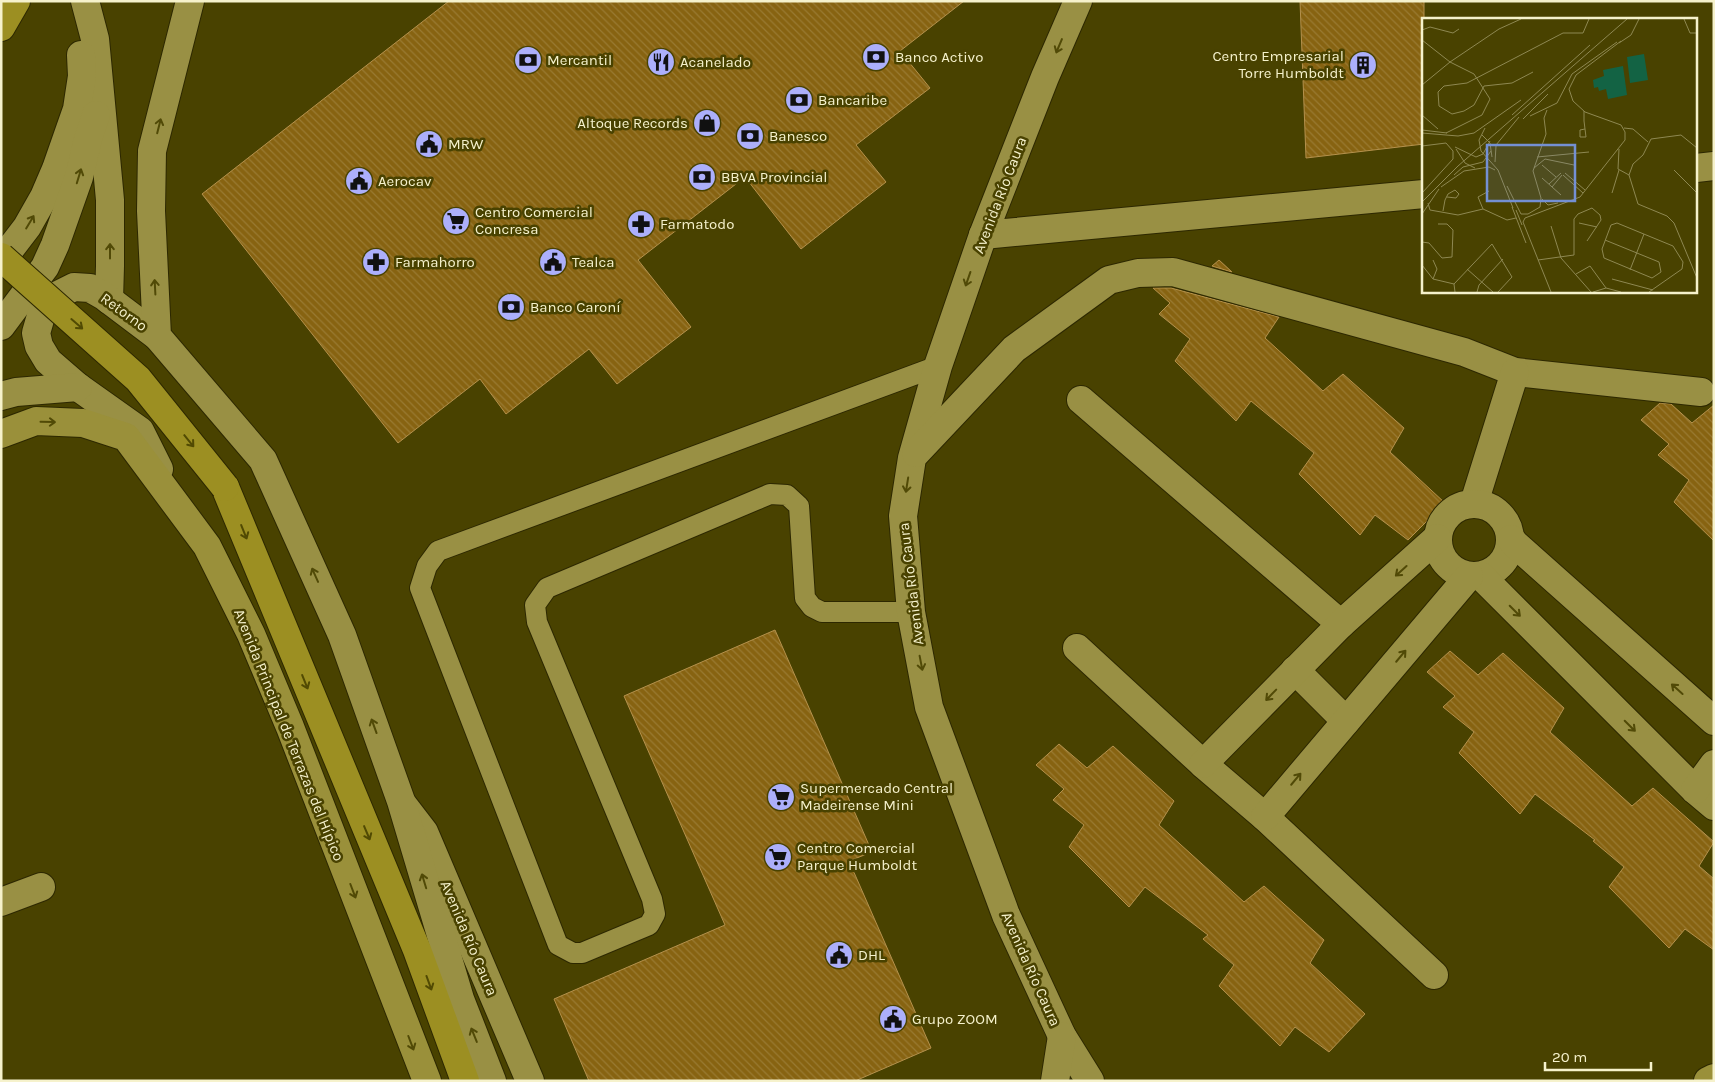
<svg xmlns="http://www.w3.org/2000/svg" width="1715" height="1082" font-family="Karla,sans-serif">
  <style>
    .building { fill: url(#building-back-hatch); stroke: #b5914c }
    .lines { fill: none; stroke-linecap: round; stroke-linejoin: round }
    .service-casing { stroke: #2d2800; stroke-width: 22 }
    .minor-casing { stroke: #2d2800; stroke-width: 30 }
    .tertiary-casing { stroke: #2d2800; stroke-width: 30 }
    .secondary-casing { stroke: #2d2800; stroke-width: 30 }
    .motorway-casing { stroke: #2d2800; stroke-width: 30 }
    .service { stroke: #999044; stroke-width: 20 }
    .minor { stroke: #999044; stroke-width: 28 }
    .tertiary { stroke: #999044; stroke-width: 28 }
    .secondary { stroke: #9a903a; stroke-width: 28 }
    .motorway { stroke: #9c8f22; stroke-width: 28 }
    .motorway-bridge-casing { stroke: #2d2800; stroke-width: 30; stroke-linecap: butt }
    .motorway-bridge { stroke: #9c8f22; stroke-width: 28 }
    .oneway { stroke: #514a07 }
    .oneway2 { stroke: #514a03 }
    .oneway3 { stroke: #514a06 }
    .labels { text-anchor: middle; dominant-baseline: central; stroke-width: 5; stroke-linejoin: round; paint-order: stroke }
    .poi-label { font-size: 15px; fill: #f6f2cc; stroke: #494200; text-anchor: start }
    .street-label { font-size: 15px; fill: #f6f2cc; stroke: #494200 }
    .inset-road { fill: none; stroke: #8e8852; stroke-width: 1 }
    .view { fill: #7490d3; fill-opacity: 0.15; stroke: #7490d3; stroke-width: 2.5 }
    .inset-edge { fill: none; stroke: #f6f2cc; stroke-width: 2.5 }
  </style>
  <defs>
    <pattern id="building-back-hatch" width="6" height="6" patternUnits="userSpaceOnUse" patternTransform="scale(1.25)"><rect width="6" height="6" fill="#876311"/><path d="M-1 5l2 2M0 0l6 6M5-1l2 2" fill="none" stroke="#997a32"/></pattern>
  </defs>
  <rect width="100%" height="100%" fill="#494200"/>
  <g class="building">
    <polygon points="449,1 964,1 900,51 930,88 856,145 886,182 801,249 745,177 638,260 691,327 617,384 589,349 506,414 480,379 398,443 202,194"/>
    <polygon points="1300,1 1424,1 1424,144 1306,158"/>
    <polygon points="1219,260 1232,272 1212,266"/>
    <polygon points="1153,288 1171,288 1279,317 1265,338 1323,391 1343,374 1404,428 1390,452 1445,503 1408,540 1375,515 1360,535 1299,474 1314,453 1251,401 1236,421 1175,361 1190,339 1159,314 1170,303"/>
    <polygon points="1660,403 1671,404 1692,423 1714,405 1714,541 1674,502 1689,480 1658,455 1669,444 1641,420"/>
    <polygon points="775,630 872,852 849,861 931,1048 855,1081 589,1081 554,999 725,925 624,696"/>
    <polygon points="1450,651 1478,675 1503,653 1564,708 1550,732 1632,806 1653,788 1714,842 1699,866 1714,879 1714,950 1685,929 1669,948 1609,887 1624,867 1593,841 1595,840 1535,794 1520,814 1459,753 1474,732 1443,707 1455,696 1427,672"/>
    <polygon points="1059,744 1087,768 1113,746 1174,801 1159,825 1244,902 1264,886 1324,940 1310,963 1365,1014 1329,1052 1295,1027 1280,1046 1219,986 1234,965 1203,939 1208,935 1145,887 1129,907 1069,847 1084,825 1053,800 1064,789 1036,765"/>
  </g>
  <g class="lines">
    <g class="service-casing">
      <polyline id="service" points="911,612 822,612 812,607 805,598 799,506 787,495 770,494 547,588 535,605 537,622 652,899 655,914 649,925 582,953 573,953 558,945 420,588 427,566 438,551 938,366"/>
    </g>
    <g class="minor-casing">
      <g id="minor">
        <polyline points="85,1 95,39 110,200 110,266 109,300"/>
        <polyline points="1078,1 1045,77 983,235 938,366 912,458 903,516 911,612 929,707 1006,915 1062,1036 1090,1081"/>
        <polyline points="1696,168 1714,166"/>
        <polyline points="983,235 1424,194"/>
        <polyline points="1,261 27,227 44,197 56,169 77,109 82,76 81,55"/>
        <polyline points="1,326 45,267 55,245 79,177 88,139 96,115"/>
        <polyline points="157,336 104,296 90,288 74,287 58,295 43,309 36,333 39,346 48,361 78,387 140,431 159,469"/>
        <polyline points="1,396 16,392 78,387"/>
        <polyline points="1081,400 1341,624"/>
        <polyline points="916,453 1014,349 1109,280 1138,273 1173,272 1464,352 1515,372 1701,392"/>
        <polyline points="1474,503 1515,372"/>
        <circle cx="1474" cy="540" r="36"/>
        <polyline points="1511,539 1515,544 1714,721"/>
        <polyline points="1481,576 1695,790 1714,806"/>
        <polyline points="1077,648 1203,764 1265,817 1434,975"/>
        <polyline points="1295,670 1346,721"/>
        <polyline points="1203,764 1341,624 1437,538"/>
        <polyline points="1695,790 1714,764"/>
        <polyline points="404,806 424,832 530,1081"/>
        <polyline points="1265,817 1469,576"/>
        <polyline points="1,902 41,887"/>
        <polyline points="1055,1081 1062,1036"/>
      </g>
    </g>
    <g class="tertiary-casing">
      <polyline id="tertiary" points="190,1 152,151 151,211 157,336 263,460 342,635 401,801 460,999 492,1081"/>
    </g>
    <g class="secondary-casing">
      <g id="secondary">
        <polyline points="1,434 36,421 83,423 126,437 207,546 251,634 290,727 427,1081"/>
        <polyline points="1708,1081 1714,1078"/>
      </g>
    </g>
    <g class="motorway-casing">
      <g id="motorway">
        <polyline points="1,27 16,1"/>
        <polyline points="225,487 417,950 465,1081"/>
      </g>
    </g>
    <use href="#service" class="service"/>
    <use href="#minor" class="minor"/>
    <use href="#tertiary" class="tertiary"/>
    <use href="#secondary" class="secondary"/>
    <use href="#motorway" class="motorway"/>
    <g class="motorway-bridge-casing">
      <polyline id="motorway-bridge" points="1,257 138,379 225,487"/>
    </g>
    <use href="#motorway-bridge" class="motorway-bridge"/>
  </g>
  <defs><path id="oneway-shaft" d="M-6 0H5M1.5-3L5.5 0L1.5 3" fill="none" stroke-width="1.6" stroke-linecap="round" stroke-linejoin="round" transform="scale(1.25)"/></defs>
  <g class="oneway">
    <use href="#oneway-shaft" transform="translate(1059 46) rotate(113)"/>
    <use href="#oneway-shaft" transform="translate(159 126) rotate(-76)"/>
    <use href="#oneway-shaft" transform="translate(79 176) rotate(-73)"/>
    <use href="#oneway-shaft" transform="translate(30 222) rotate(-59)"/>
    <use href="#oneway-shaft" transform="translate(110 251) rotate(-90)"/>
    <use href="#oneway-shaft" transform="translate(968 279) rotate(109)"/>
    <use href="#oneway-shaft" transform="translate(155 287) rotate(-93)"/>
    <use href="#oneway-shaft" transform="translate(907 485) rotate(99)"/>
    <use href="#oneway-shaft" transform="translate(1401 571) rotate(138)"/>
    <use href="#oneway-shaft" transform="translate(315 575) rotate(-114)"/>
    <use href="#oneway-shaft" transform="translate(1515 611) rotate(45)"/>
    <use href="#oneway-shaft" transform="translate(1401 656) rotate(-50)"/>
    <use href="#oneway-shaft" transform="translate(921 663) rotate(79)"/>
    <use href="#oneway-shaft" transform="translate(1677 689) rotate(-138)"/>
    <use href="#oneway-shaft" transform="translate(1271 695) rotate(134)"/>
    <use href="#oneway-shaft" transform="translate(374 726) rotate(-110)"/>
    <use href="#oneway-shaft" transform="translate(1630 726) rotate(45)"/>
    <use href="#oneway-shaft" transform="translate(1296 779) rotate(-50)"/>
    <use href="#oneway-shaft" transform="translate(424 881) rotate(-107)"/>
    <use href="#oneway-shaft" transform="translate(474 1035) rotate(-112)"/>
  </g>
  <g class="oneway2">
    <use href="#oneway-shaft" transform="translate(77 324) rotate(41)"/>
    <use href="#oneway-shaft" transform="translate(189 441) rotate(51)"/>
    <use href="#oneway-shaft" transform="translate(244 532) rotate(68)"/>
    <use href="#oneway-shaft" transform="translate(305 682) rotate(68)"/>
    <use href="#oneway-shaft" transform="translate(367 833) rotate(67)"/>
    <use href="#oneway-shaft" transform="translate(429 983) rotate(70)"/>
  </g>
  <g class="oneway3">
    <use href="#oneway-shaft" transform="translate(48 422) rotate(1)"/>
    <use href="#oneway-shaft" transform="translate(353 891) rotate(69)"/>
    <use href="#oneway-shaft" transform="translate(411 1043) rotate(69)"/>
  </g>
  <defs>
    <g id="bank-disc" transform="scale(1.4375)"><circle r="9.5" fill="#acaffb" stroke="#494200"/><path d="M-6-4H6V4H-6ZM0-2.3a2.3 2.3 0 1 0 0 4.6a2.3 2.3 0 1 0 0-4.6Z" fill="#111"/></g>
    <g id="restaurant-disc" transform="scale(1.4375)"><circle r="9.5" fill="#acaffb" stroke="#494200"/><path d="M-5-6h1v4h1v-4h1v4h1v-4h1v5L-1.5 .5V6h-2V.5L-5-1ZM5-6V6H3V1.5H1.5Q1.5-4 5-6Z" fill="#111"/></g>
    <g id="building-disc" transform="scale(1.4375)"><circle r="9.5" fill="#acaffb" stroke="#494200"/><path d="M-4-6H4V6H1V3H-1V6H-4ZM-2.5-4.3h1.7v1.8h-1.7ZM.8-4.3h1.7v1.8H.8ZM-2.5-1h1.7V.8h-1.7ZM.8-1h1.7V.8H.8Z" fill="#111"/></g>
    <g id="shop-disc" transform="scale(1.4375)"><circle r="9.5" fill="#acaffb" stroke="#494200"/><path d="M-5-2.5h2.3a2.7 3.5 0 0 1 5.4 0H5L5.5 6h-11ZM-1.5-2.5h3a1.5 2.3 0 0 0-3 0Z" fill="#111"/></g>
    <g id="civic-disc" transform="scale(1.4375)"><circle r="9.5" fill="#acaffb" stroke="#494200"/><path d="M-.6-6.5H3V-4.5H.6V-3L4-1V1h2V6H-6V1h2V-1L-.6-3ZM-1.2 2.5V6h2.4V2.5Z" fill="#111"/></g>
    <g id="supermarket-disc" transform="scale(1.4375)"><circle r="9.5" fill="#acaffb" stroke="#494200"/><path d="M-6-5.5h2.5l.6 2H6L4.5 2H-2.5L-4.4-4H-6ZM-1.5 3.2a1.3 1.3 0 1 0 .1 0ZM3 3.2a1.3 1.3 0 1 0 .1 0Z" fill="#111"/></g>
    <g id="pharmacy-disc" transform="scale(1.4375)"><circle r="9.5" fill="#acaffb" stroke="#494200"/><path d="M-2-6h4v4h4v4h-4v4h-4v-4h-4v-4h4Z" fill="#111"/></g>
  </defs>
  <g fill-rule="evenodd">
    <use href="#bank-disc" x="876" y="57"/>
    <use href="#bank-disc" x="528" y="60"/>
    <use href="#restaurant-disc" x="661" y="62"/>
    <use href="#building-disc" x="1363" y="65"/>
    <use href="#bank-disc" x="799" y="100"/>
    <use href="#shop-disc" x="707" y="123"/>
    <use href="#bank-disc" x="750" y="136"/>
    <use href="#civic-disc" x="429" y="144"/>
    <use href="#bank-disc" x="702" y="177"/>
    <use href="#civic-disc" x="359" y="181"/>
    <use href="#supermarket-disc" x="456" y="221"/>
    <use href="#pharmacy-disc" x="641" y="224"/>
    <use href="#pharmacy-disc" x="376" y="262"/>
    <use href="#civic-disc" x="553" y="262"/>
    <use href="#bank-disc" x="511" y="307"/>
    <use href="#supermarket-disc" x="781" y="797"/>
    <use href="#supermarket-disc" x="778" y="857"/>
    <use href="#civic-disc" x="839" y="955"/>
    <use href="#civic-disc" x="893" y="1019"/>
  </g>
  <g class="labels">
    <g class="poi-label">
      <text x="1344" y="56" text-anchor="end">Centro Empresarial<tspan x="1344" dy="17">Torre Humboldt</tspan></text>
      <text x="895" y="57">Banco Activo</text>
      <text x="547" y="60">Mercantil</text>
      <text x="680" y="62">Acanelado</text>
      <text x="818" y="100">Bancaribe</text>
      <text x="688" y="123" text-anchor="end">Altoque Records</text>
      <text x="769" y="136">Banesco</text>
      <text x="448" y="144">MRW</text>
      <text x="721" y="177">BBVA Provincial</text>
      <text x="378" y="181">Aerocav</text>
      <text x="475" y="212">Centro Comercial<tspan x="475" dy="17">Concresa</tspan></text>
      <text x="660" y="224">Farmatodo</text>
      <text x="395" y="262">Farmahorro</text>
      <text x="572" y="262">Tealca</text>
      <text x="530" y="307">Banco Caroní</text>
      <text x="800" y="788">Supermercado Central<tspan x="800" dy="17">Madeirense Mini</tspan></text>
      <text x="797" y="848">Centro Comercial<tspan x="797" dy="17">Parque Humboldt</tspan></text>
      <text x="858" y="955">DHL</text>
      <text x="912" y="1019">Grupo ZOOM</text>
    </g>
    <g class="street-label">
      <text transform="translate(1000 195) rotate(-69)">Avenida Río Caura</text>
      <text transform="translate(124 312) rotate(36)">Retorno</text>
      <text transform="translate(911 584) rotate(-97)">Avenida Río Caura</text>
      <text transform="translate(289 735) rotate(68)">Avenida Principal de Terrazas del Hípico</text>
      <text transform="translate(469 938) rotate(67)">Avenida Río Caura</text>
      <text transform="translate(1031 969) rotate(66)">Avenida Río Caura</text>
    </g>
  </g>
  <g transform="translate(1422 18)">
    <rect width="275" height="275" fill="#494200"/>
    <path d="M222 36 226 62 208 65 205 39ZM201 48 205 77 186 81 184 71 177 73 176 69 172 70 171 62 182 58 181 52Z" fill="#136344"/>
    <path class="inset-road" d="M262 1 268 15H275M0 12 8 9 31 15 37 11M0 22 28 44 52 56 68 81 60 97 24 115M197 25 209 17 217 1M111 54 90 65 62 68 52 87 42 93 30 96 17 88 16 74 22 68 45 65 141 15H161L167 1M0 67 28 44 77 11 99 1M162 93V103L164 119H158V112L163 111M0 97 16 111M90 97 168 27M108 98 135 85 150 56 195 24M101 101 126 76M63 110 57 122 59 133 76 152 91 190M202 110 211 111 226 124M0 112 25 115M0 115 36 118 52 115 99 82M60 117 68 125 70 139M74 127 97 99M0 128 24 125M33 129 54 139 61 136 68 123M34 131 43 145 53 150M197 131 196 151 207 157 216 186 245 198 252 205 275 260M115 139 167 134M73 144 74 128M120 147 134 159M112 150 123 141 152 147M252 152 275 175M143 155 163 172M32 157 41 149 61 144 69 133M141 157 161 175M207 157 211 146 221 137 229 121 259 117 275 130M120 160 139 177M127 166 139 155M85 168 99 196H106L118 189 119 180 111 153 124 116 122 100 125 92M19 169 42 153 67 149 73 152M130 169 140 157M0 175 31 141V133L24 125M190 175 197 152M120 181 126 187 136 185M0 184 36 148 205 1M6 185 8 192 36 197 61 191 85 202 94 200M90 189 104 225M61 191 56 179 67 173M94 192 100 207M21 193 23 182 26 176 33 172 37 176 34 180 25 179M0 196 17 171M157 205 175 209M129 208 139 240 169 274M183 222 237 244 239 254 230 260 182 240 180 231 189 207 195 205 251 228 261 244 260 251 227 274M0 224 7 225 20 240 30 239 31 212 25 206H16M11 242 15 251 11 261M116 242 152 237V201L156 196 170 190 178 197 179 202 165 223M0 247 11 261 32 266M45 251 71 274M208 252 222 216M154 256 168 248 184 270M190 261 231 272M33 274 32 266 70 226 90 259 76 274M55 274 57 267 81 241M129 274 101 204 103 200 158 179 203 122V114L199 107 163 94 151 83 147 71 154 57 199 23M171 274 184 270 199 274"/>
    <path class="view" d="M65 127H153V183H65Z"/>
    <rect width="275" height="275" class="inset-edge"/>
  </g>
  <rect width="1715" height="1082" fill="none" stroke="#f6f2cc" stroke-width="5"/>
  <path d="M1545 1062v8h106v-8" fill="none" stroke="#f6f2cc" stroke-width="2.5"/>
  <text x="1552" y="1062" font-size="15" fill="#f6f2cc" stroke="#494200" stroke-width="4" paint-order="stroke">20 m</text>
</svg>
